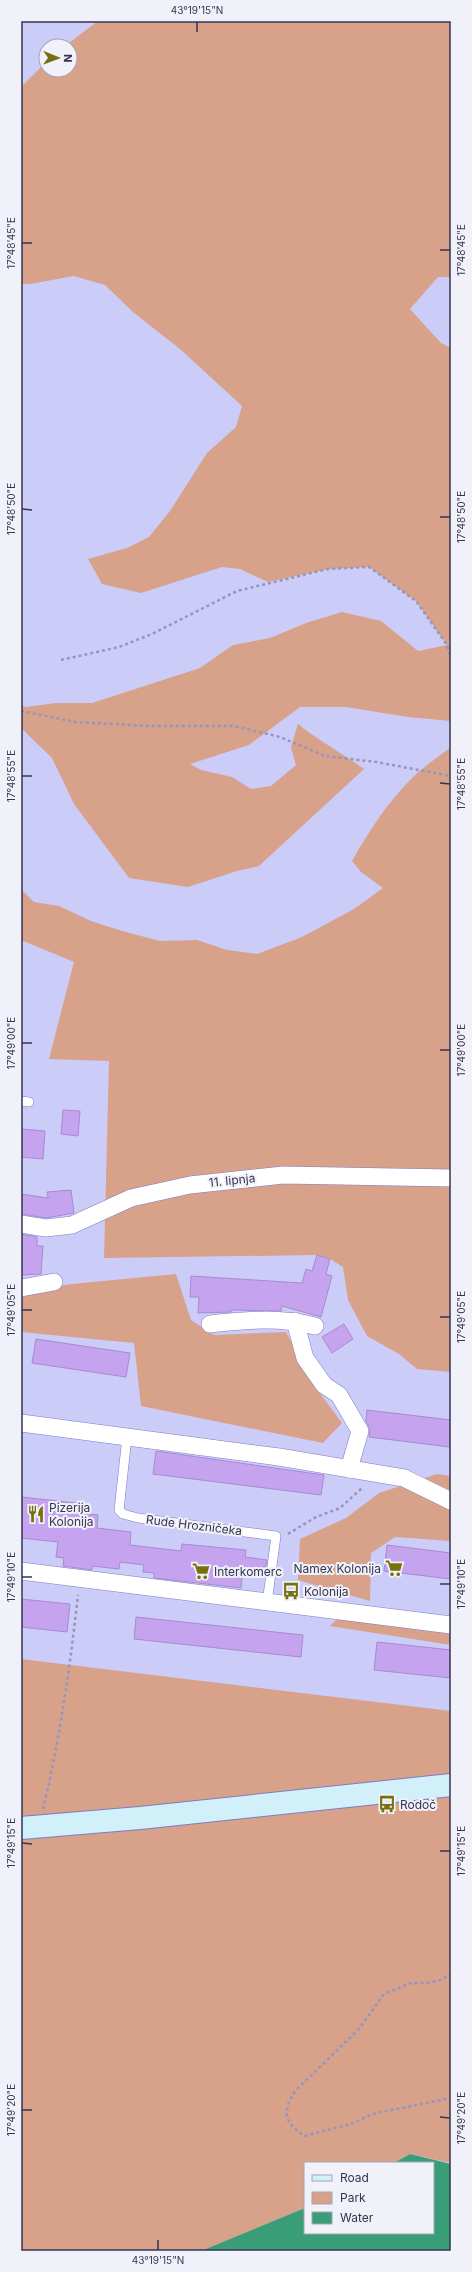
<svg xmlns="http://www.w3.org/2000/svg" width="472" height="2272" font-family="Inter,sans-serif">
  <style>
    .green { fill: #d8a189 }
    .water { fill: #399d77 }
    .building { fill: #c5a3ee; stroke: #a88ace }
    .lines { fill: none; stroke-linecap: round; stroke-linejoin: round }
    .lane-casing { stroke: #7e7cc1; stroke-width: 10 }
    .street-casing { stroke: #7e7cc1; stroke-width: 18 }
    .secondary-casing { stroke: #7e7cc1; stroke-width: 24 }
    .path { stroke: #9695bd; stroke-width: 2.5; stroke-dasharray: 3 3; stroke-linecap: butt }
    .lane { stroke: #fff; stroke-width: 9 }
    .street { stroke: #fff; stroke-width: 17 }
    .secondary { stroke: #d2f0fa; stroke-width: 22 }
    .ticks { fill: none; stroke: #353452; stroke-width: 1.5 }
    .labels { text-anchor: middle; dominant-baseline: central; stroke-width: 4; stroke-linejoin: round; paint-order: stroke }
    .street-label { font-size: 12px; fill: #353452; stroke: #f1f1f9 }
    .poi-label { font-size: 12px; fill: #353452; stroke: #f1f1f9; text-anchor: start }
    .neatline { fill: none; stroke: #353452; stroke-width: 1.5 }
    .ticks-label { font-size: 10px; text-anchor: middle; fill: #353452 }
  </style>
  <rect width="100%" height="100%" fill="#ccccf9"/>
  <g class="green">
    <path d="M98 21H451V277H438L410 309 441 343 451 348V721L408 717 346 707H300L249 745 190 764 201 770 232 777 251 789 271 786 296 765 291 747 298 724C319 741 342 753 364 769L259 866 237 871 188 887 129 878 74 804 52 758 21 728V705L26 707 56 703H92L200 668 233 645 270 638 306 623 342 612 381 621 418 651 447 645 416 601 369 567 328 569 268 582 240 569 222 567 141 593 102 584 88 559 127 548 149 537 170 511 207 453 236 427 242 406 180 349 133 312 105 285 74 276 30 284H21V87L46 62V70H70V46H65Z"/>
    <path d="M451 747V1372L417 1369 399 1354 367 1336 348 1300 343 1267 330 1259 317 1255 104 1258 109 1061 49 1059 74 962 21 940V889L34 902 59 906 91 921 122 931 160 941 197 940 227 950 257 954 302 937 354 909 383 888 361 872 352 861C369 831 387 803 412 778 423 767 438 757 451 747Z"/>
    <polygon points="176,1274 191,1320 214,1335 286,1332 319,1392 342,1423 323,1443 141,1406 134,1343 21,1332 21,1292 72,1284"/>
    <polygon points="437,1474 451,1476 451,1541 395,1537 371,1553 370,1601 298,1580 300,1539 346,1518 379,1493"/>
    <polygon points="338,1618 451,1632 451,1645 330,1626"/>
    <polygon points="21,1659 451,1711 451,2162 446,2162 410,2154 394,2163 305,2163 305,2208 201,2251 21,2251"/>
  </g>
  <polygon class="water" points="410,2154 451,2164 451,2251 201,2251 305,2208 305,2233 433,2233 433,2163 394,2163"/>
  <g class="building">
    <polygon points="63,1110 80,1111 78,1136 61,1134"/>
    <polygon points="21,1129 45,1131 43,1159 21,1157"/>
    <polygon points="71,1190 74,1213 46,1218 21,1214 21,1194 48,1198 47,1192"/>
    <polygon points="21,1234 37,1237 37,1246 43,1246 41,1274 21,1275"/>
    <polygon points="317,1255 330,1259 326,1274 332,1276 321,1317 282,1306 281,1311 231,1310 231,1312 198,1313 199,1297 190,1297 191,1276 302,1283 306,1269 312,1271"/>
    <polygon points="344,1324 353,1339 332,1353 322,1337"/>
    <polygon points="36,1339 130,1353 126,1377 32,1363"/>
    <polygon points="367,1410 451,1420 450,1447 369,1437 370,1429 366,1421"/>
    <polygon points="156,1451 324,1475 321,1495 153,1474"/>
    <polygon points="21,1497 76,1503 75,1512 98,1515 97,1528 131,1532 130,1545 181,1551 182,1544 246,1550 245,1557 267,1560 265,1571 243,1569 241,1588 154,1578 154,1573 143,1572 144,1565 120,1562 119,1569 92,1566 92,1570 63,1566 64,1558 56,1557 58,1542 21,1538"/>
    <polygon points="387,1545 451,1553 451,1579 384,1571"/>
    <polygon points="21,1599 70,1604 67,1632 21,1627"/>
    <polygon points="136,1617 303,1635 301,1657 134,1639"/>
    <polygon points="377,1642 451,1650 451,1678 374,1670"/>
  </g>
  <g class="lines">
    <g class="lane-casing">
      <g id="lane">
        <polyline points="21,1101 29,1102"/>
        <polyline points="127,1437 119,1510 123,1514 138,1518 276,1536 267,1603"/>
      </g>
    </g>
    <g class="street-casing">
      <g id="street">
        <polyline points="21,1224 46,1228 72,1225 131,1198 190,1185 283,1175 451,1178"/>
        <polyline points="21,1288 54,1282"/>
        <polyline points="295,1321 305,1358 324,1385 339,1395 360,1431 349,1469"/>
        <path d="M210 1324C246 1320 280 1317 315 1326"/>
        <polyline points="21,1423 279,1457 404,1478 451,1501"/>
        <polyline points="21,1571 451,1625"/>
      </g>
    </g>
    <g class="secondary-casing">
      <polyline id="secondary" points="21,1828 140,1818 451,1785"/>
    </g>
    <g class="path">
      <polyline points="61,660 119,647 152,634 237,591 328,569 369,567 416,601 447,645 451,660"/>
      <polyline points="21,711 75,722 151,726 234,726 280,737 325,756 376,762 451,776"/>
      <polyline points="288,1534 316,1517 340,1508 362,1488"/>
      <path d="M43 1809C60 1738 70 1667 78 1595"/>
      <path d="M451 1973 442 1980 426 1983H411L384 1994 359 2029 296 2090C282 2110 283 2123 305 2136L351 2124 372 2114 451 2098"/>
    </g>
    <use href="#lane" class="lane"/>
    <use href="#street" class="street"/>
    <use href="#secondary" class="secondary"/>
  </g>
  <path class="ticks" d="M197 32V22M22 243H32M440 250H450M22 509 32 510M440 517H450M22 776H32M440 783 450 784M22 1043H32M440 1050H450M22 1310H32M440 1317H450M22 1577H32M440 1584H450M22 1843 32 1844M440 1851H450M22 2110H32M440 2117 450 2118M158 2250V2240"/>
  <defs>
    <g id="restaurant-bare" transform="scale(1.38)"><path d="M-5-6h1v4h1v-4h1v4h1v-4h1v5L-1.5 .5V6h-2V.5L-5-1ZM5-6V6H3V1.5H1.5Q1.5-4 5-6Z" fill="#78700f" stroke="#f1f1f9" stroke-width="2.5" paint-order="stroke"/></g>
    <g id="supermarket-bare" transform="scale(1.38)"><path d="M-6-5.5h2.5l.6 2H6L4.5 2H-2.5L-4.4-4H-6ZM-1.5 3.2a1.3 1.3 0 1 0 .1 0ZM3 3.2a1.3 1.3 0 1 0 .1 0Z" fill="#78700f" stroke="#f1f1f9" stroke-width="2.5" paint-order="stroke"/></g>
    <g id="bus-bare" transform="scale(1.38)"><path d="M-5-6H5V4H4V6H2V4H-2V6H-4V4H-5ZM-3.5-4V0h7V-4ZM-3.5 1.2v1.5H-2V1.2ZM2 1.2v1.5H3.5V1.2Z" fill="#78700f" stroke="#f1f1f9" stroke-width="2.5" paint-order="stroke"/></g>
  </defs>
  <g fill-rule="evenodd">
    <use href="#restaurant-bare" x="36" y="1514"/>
    <use href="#supermarket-bare" x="394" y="1568"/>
    <use href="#supermarket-bare" x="201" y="1571"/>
    <use href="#bus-bare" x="291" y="1591"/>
    <use href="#bus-bare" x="387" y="1804"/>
  </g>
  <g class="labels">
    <g class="street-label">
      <text transform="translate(232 1180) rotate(-6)">11. lipnja</text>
      <text transform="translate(194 1525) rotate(7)">Rude Hrozničeka</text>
    </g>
    <g class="poi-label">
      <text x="49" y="1507">Pizerija<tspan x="49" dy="14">Kolonija</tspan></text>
      <text x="381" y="1568" text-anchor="end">Namex Kolonija</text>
      <text x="214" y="1571">Interkomerc</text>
      <text x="304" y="1591">Kolonija</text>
      <text x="400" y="1804">Rodoč</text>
    </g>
  </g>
  <rect width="472" height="2272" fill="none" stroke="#f1f1f9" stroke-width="44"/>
  <rect x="304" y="2162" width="130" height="72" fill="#f1f1f9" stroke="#a6a5b6"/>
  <rect x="312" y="2175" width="20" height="6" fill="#d2f0fa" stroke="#a6a5b6"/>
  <text x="340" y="2182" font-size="12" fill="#353452">Road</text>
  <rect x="312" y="2192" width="20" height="12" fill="#d8a189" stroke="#a6a5b6"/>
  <text x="340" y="2202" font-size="12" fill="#353452">Park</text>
  <rect x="312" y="2212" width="20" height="12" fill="#399d77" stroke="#a6a5b6"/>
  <text x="340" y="2222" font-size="12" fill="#353452">Water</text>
  <g transform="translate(58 58) rotate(91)"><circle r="19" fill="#f1f1f9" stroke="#a6a5b6"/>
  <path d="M0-3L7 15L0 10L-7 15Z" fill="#78700f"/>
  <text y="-6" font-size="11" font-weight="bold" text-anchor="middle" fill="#353452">N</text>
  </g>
  <rect x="22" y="22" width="428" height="2228" class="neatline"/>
  <g class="ticks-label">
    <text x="197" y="14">43°19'15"N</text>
    <text transform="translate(11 243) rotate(-90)" y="4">17°48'45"E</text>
    <text transform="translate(461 250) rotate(-90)" y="4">17°48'45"E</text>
    <text transform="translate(11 509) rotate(-90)" y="4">17°48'50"E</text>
    <text transform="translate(461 517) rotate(-90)" y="4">17°48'50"E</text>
    <text transform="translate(11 776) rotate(-90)" y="4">17°48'55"E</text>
    <text transform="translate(461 784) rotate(-90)" y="4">17°48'55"E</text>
    <text transform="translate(11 1043) rotate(-90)" y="4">17°49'00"E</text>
    <text transform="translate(461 1050) rotate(-90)" y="4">17°49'00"E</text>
    <text transform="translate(11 1310) rotate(-90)" y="4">17°49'05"E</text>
    <text transform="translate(461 1317) rotate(-90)" y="4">17°49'05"E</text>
    <text transform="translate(11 1577) rotate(-90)" y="4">17°49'10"E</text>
    <text transform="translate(461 1584) rotate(-90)" y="4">17°49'10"E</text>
    <text transform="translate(11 1843) rotate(-90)" y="4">17°49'15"E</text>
    <text transform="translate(461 1851) rotate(-90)" y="4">17°49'15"E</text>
    <text transform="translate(11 2110) rotate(-90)" y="4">17°49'20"E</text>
    <text transform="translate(461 2118) rotate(-90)" y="4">17°49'20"E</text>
    <text x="158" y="2264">43°19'15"N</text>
  </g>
</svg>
